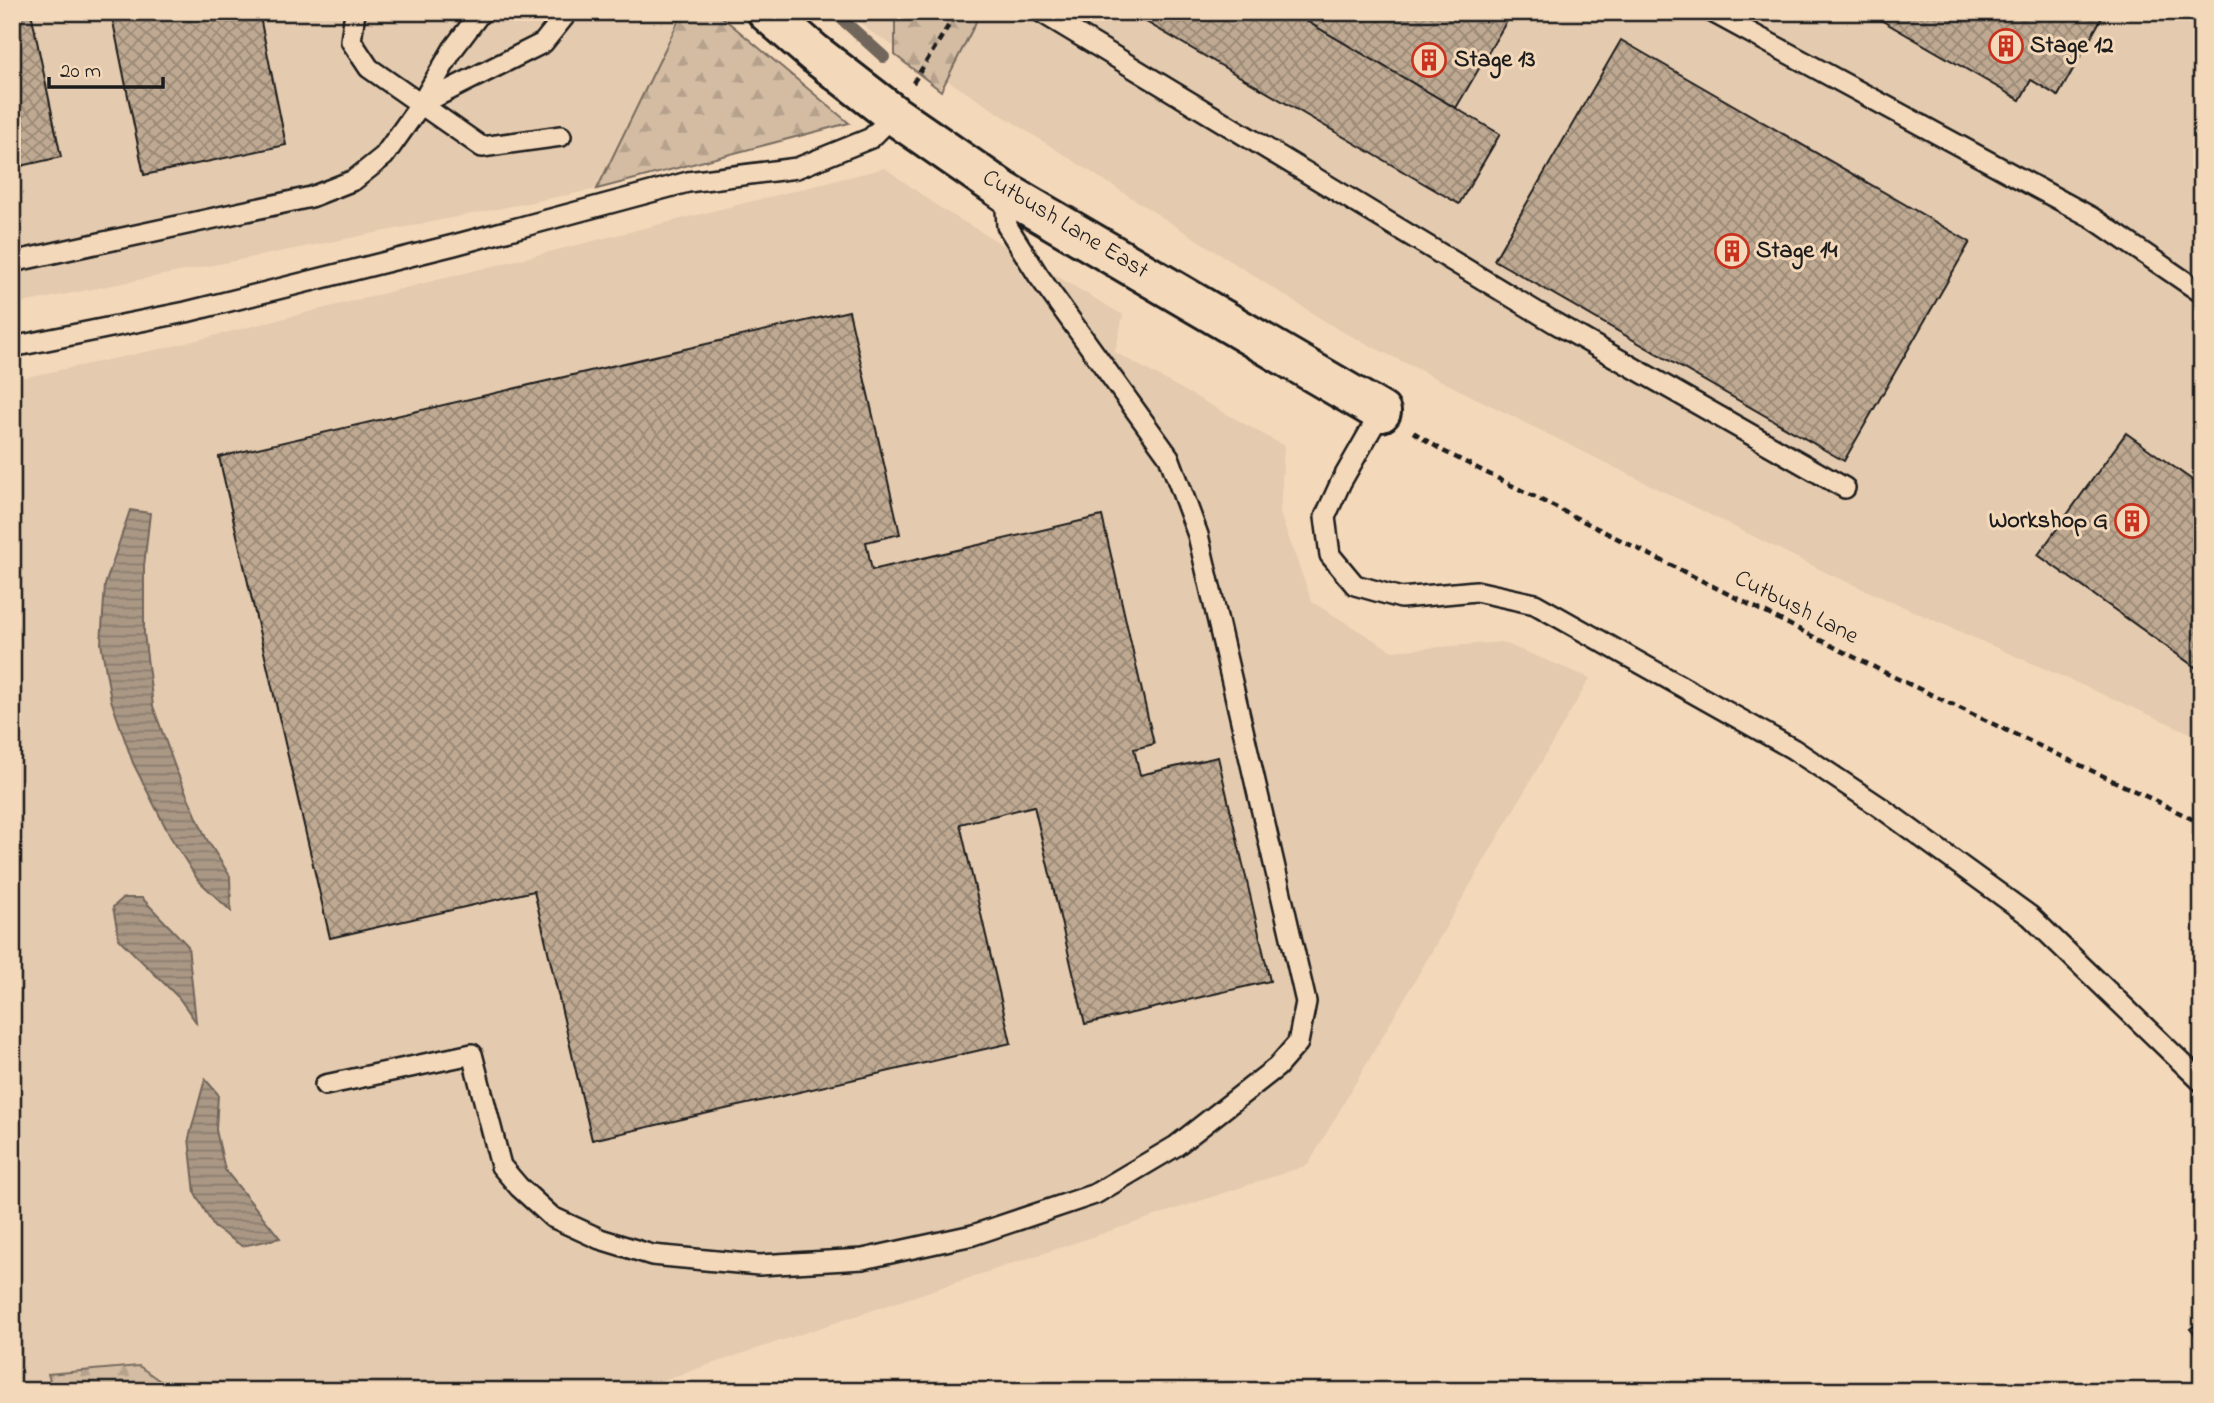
<svg xmlns="http://www.w3.org/2000/svg" width="2214" height="1403" font-family="'Indie Flower',sans-serif">
  <style>
    .built { fill: #e4caae }
    .forest { fill: url(#forest-firs); stroke: #786c60; stroke-width: 2 }
    .water { fill: url(#water-rules); stroke: #71665b; stroke-width: 2 }
    .lines { fill: none; stroke-linecap: round; stroke-linejoin: round }
    .stream { stroke: #71665b; stroke-width: 12 }
    .building { fill: url(#building-cross-hatch); stroke: #1c1c1c; stroke-width: 2 }
    .service-casing { stroke: #1c1c1c; stroke-width: 24 }
    .minor-casing { stroke: #1c1c1c; stroke-width: 44 }
    .path { stroke: #1c1c1c; stroke-width: 4.5; stroke-dasharray: 7 5; stroke-linecap: butt }
    .service { stroke: #f4d8ba; stroke-width: 19 }
    .minor { stroke: #f4d8ba; stroke-width: 38 }
    .labels { text-anchor: middle; dominant-baseline: central; stroke-width: 6; stroke-linejoin: round; paint-order: stroke }
    .poi-label { font-size: 24px; font-weight: bold; fill: #1c1c1c; stroke: #f4d8ba; text-anchor: start }
    .street-label { font-size: 24px; fill: #1c1c1c; stroke: #f4d8ba }
  </style>
  <defs>
    <pattern id="forest-firs" width="22" height="20" patternUnits="userSpaceOnUse" patternTransform="scale(1.75)"><rect width="22" height="20" fill="#d4bca3"/><path d="M5 1l3.5 6h-7zM16 11l3.5 6h-7z" fill="#b5a18c"/></pattern>
    <pattern id="water-rules" width="6" height="5" patternUnits="userSpaceOnUse" patternTransform="scale(1.75)"><rect width="6" height="5" fill="#aa9885"/><path d="M0 2.5h6" fill="none" stroke="#8a7b6c"/></pattern>
    <pattern id="building-cross-hatch" width="8" height="8" patternUnits="userSpaceOnUse" patternTransform="scale(1.75)"><rect width="8" height="8" fill="#bfa992"/><path d="M0 0l8 8M0 8l8-8" fill="none" stroke="#9a8976"/></pattern>
  </defs>
  <rect width="100%" height="100%" fill="#f4d8ba"/>
  <filter id="ink" filterUnits="userSpaceOnUse"><feTurbulence type="fractalNoise" baseFrequency=".0143" numOctaves="2"/><feDisplacementMap in="SourceGraphic" scale="14" xChannelSelector="R" yChannelSelector="G"/><feConvolveMatrix kernelMatrix="1 2 1 2 8 2 1 2 1" color-interpolation-filters="sRGB"/></filter>
  <g filter="url(#ink)">
    <g class="built">
      <polygon points="12,12 683,12 597,189 12,305"/>
      <polygon points="849,12 2202,12 2202,738 1829,574 1339,330 870,31"/>
      <polygon points="885,168 940,208 1123,315 1115,352 1284,446 1280,514 1312,602 1392,651 1501,642 1590,678 1308,1165 645,1386 615,1391 12,1391 12,380 165,348"/>
    </g>
    <g class="forest">
      <polygon points="683,12 716,12 849,123 597,189"/>
      <polygon points="895,12 979,12 975,24 941,91 895,55"/>
      <polygon points="139,1366 174,1391 53,1391 48,1374"/>
    </g>
    <g class="water">
      <polygon points="130,510 150,513 144,566 144,633 153,706 176,770 206,838 230,876 231,911 198,880 170,836 133,763 111,700 101,643 105,585"/>
      <polygon points="123,898 142,898 188,946 196,1022 179,998 119,939 113,907"/>
      <polygon points="205,1079 218,1094 216,1130 225,1170 280,1238 242,1246 214,1227 195,1193 189,1138"/>
    </g>
    <g class="lines">
      <polyline class="stream" points="834,12 884,57"/>
    </g>
    <g class="building">
      <polygon points="12,12 31,12 61,157 12,168"/>
      <polygon points="111,12 259,12 286,145 144,175"/>
      <polygon points="1129,12 1291,12 1500,134 1459,204"/>
      <polygon points="1291,12 1512,12 1456,108"/>
      <polygon points="1867,12 2105,12 2058,96 2031,80 2020,100"/>
      <polygon points="1621,40 1970,242 1844,461 1494,260"/>
      <polygon points="849,311 900,534 866,542 872,570 1102,516 1154,744 1134,749 1140,775 1218,757 1270,981 1085,1024 1034,806 960,824 1011,1043 592,1140 534,891 330,938 219,457"/>
      <polygon points="2126,433 2202,487 2202,672 2038,555"/>
      <polygon points="2202,1320 2202,1343 2190,1329"/>
    </g>
    <g class="lines">
      <g class="service-casing">
        <g id="service">
          <polyline points="355,12 351,41 369,68 482,147 561,136"/>
          <polyline points="481,12 453,49 421,104 543,43 568,12"/>
          <polyline points="1041,12 1555,323 1845,488"/>
          <polyline points="1712,12 2091,217 2202,293"/>
          <polyline points="12,262 311,197 354,180 384,156 421,104"/>
          <polyline points="12,347 186,312 454,245 688,182 797,168 871,138 894,115"/>
          <polyline points="1381,412 1341,482 1325,517 1330,555 1355,585 1401,598 1476,591 1535,604 1793,749 1880,807 2030,916 2202,1082"/>
          <polyline points="325,1085 472,1054 501,1166 519,1187 552,1217 600,1239 652,1255 759,1265 863,1259 973,1235 1095,1194 1176,1146 1277,1067 1298,1043 1306,1002 1198,535 1169,457 1038,275 1007,226 1005,192"/>
        </g>
      </g>
      <g class="minor-casing">
        <polyline id="minor" points="767,12 814,53 894,115 1005,192 1381,412"/>
      </g>
      <g class="path">
        <polyline points="913,83 957,12"/>
        <polyline points="1413,432 1445,452 1892,676 2158,802 2202,824"/>
      </g>
      <use href="#service" class="service"/>
      <use href="#minor" class="minor"/>
    </g>
  </g>
  <defs>
    <g id="building-ring" transform="scale(1.75)"><circle r="9.5" fill="#f4d8ba" stroke="#c8321e" stroke-width="1.5"/><path d="M-4-6H4V6H1V3H-1V6H-4ZM-2.5-4.3h1.7v1.8h-1.7ZM.8-4.3h1.7v1.8H.8ZM-2.5-1h1.7V.8h-1.7ZM.8-1h1.7V.8H.8Z" fill="#c8321e"/></g>
  </defs>
  <g fill-rule="evenodd">
    <use href="#building-ring" x="2006" y="46"/>
    <use href="#building-ring" x="1429" y="60"/>
    <use href="#building-ring" x="1732" y="251"/>
    <use href="#building-ring" x="2132" y="521"/>
  </g>
  <g class="labels">
    <g class="poi-label">
      <text x="2030" y="46">Stage 12</text>
      <text x="1454" y="60">Stage 13</text>
      <text x="1756" y="251">Stage 14</text>
      <text x="2108" y="521" text-anchor="end">Workshop G</text>
    </g>
    <g class="street-label">
      <text transform="translate(1065 225) rotate(31)">Cutbush Lane East</text>
      <text transform="translate(1796 608) rotate(27)">Cutbush Lane</text>
    </g>
  </g>
  <rect width="2214" height="1403" fill="none" stroke="#f4d8ba" stroke-width="42"/>
  <rect x="21" y="21" width="2172" height="1361" fill="none" stroke="#1c1c1c" stroke-width="2.5" filter="url(#ink)"/>
  <path d="M49 77v10h114v-10" fill="none" stroke="#1c1c1c" stroke-width="3.5"/>
  <text x="60" y="77" font-size="21" fill="#1c1c1c" stroke="#f4d8ba" stroke-width="5" paint-order="stroke">20 m</text>
</svg>
